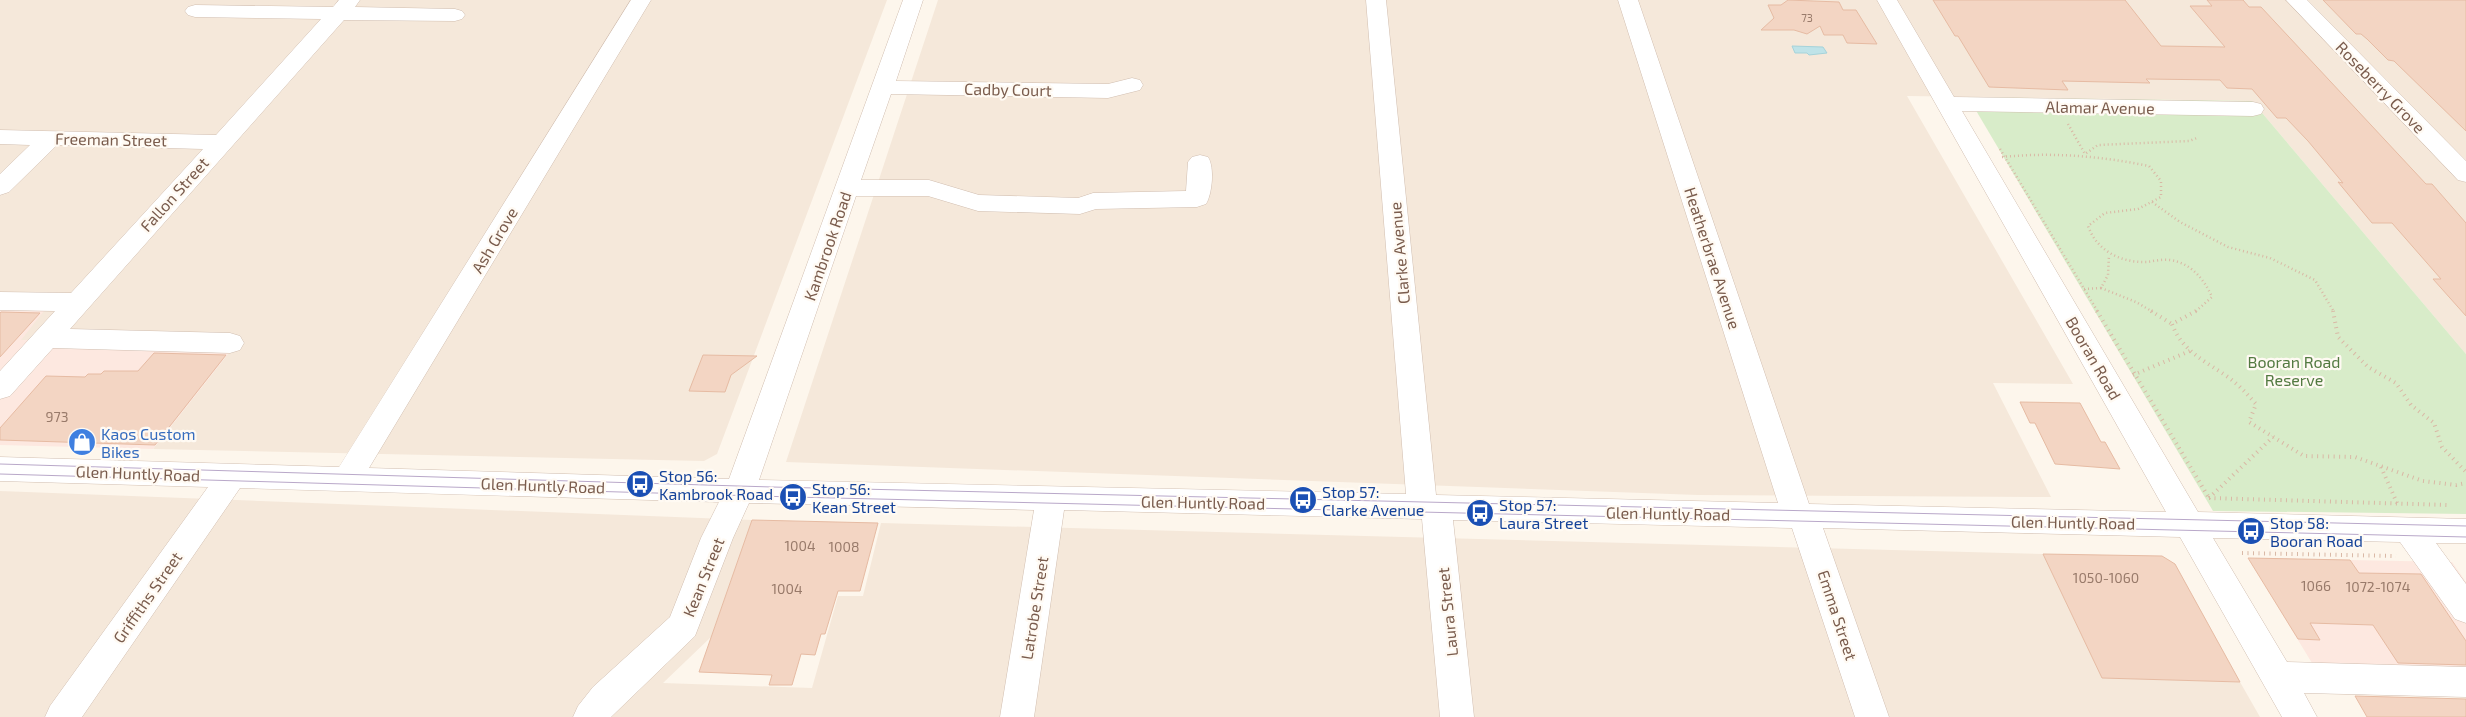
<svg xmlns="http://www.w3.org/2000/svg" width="2466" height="717" font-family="'Exo 2',sans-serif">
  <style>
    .residential { fill: #f5e8da }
    .commercial { fill: #fde8e0 }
    .green { fill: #d8ecc9 }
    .water { fill: #bfe3e8; stroke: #a5d3da }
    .building { fill: #f3d5c3; stroke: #e6bba3 }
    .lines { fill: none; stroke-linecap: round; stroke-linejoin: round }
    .minor-casing { stroke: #d1beb0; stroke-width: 1 }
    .path-far1 { stroke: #d9b8a5; stroke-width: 2.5; stroke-dasharray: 1 3; stroke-linecap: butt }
    .path { stroke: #d9b8a5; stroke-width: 4; stroke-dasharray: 1 4.5; stroke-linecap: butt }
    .minor { fill: #fff; fill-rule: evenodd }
    .tram { stroke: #b9a8c9; stroke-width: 1 }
    .labels { text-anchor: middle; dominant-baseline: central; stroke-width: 4.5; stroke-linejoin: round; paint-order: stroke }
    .far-number-label { font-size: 11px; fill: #987a6a }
    .number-label { font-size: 14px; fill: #987a6a }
    .street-label { font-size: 16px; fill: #7a5c4d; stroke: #fffaf3 }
    .park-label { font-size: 16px; fill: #537a41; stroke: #fffaf3 }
    .shop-label { font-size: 16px; fill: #366cbe; stroke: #fffaf3; text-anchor: start }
    .transit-label { font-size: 16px; fill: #164399; stroke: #fffaf3; text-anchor: start }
  </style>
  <rect width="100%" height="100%" fill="#fdf6ec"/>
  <g class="residential">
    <polygon points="0,0 887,0 717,454 704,461 153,449 235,345 20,340 0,297"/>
    <polygon points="938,0 2466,0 2466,354 2252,101 1907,96 2073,384 1993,383 2051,497 1698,495 786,462"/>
    <polygon points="0,491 752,520 711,637 663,683 812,688 838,596 863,596 881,523 2043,554 2102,678 2240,682 2260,717 0,717"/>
  </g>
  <g class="commercial">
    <polygon points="0,297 55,297 21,340 236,344 153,449 0,445"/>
    <polygon points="2255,558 2452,562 2466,582 2466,677 2318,673 2252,564"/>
  </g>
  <polygon class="green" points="1968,97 2252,101 2466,354 2466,514 2213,511"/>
  <polygon class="water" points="1792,46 1823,47 1827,53 1809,55 1807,53 1795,53"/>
  <g class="building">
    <polygon points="1788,0 1839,2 1843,10 1856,10 1877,44 1847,43 1843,35 1824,35 1820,26 1807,34 1794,30 1761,30 1774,18 1768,5 1781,5"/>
    <polygon points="1933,0 2125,0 2161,46 2225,47 2190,6 2212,6 2207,0 2243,0 2249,7 2261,7 2426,184 2432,184 2466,223 2466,316 2433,279 2441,279 2392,223 2372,223 2338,182 2343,183 2308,141 2286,118 2277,118 2252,89 2227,88 2220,80 2146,79 2150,83 2062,81 2068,90 1989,87 1958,36 1955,36"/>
    <polygon points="2323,0 2466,0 2466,131 2394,61 2388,60 2367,39 2361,34 2356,34"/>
    <polygon points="1,312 40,313 0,357 0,313"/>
    <polygon points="154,353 226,355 155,445 0,440 0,428 46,376 85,377 88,374 101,374 104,371 138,371"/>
    <polygon points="703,355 757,356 731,375 725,392 689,391"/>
    <polygon points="2020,402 2080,403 2101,442 2105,442 2120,469 2055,464 2035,423 2030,423"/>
    <polygon points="752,520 878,523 860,591 838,591 825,634 821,634 815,655 801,654 792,685 769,685 772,675 699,672"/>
    <polygon points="2043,554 2162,556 2175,564 2240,682 2102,678"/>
    <polygon points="2248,558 2350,560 2359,573 2421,574 2466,641 2466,665 2398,663 2373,625 2310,623 2320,640 2298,639"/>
    <polygon points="2355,696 2466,699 2466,717 2367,717"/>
  </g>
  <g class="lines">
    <g class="minor-casing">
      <g id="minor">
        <polygon points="339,0 360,0 355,7 455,9 462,11 465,15 462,19 455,21 344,20 70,329 230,333 240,336 244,343 240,350 230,353 53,348 10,396 0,399 0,371 55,311 0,310 0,292 71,293 203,149 57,145 9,192 0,195 0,174 30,145 0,144 0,130 216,135 321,19 195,17 188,15 185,11 188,7 195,5 333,7"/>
        <path d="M631 0H651L369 468 729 479 903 0H923L896 81 1108 84 1132 78 1140 80 1143 85 1140 90 1108 98 891 94 861 180H929L979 195 1078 198 1093 193 1186 191 1188 162 1192 157 1200 155 1208 157C1215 167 1212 195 1206 204L1197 207 1096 209 1080 214 978 211 928 196H856L759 480 1406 494 1366 0H1386L1436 495 1778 503 1618 0H1638L1809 504 2166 512 1877 0H1897L1954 97 2253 102 2261 104 2264 109 2261 114 2253 116 1962 111 2198 512 2466 519V543H2436L2466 584V623L2455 619 2400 542 2213 538 2287 662 2466 667V697L2304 693 2317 717H2282L2180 537 1823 528 1889 717H1855L1792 528 1453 520 1474 717H1440L1422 519 1064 510 1034 717H1000L1034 510 749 503 733 538 695 636 611 717H573L578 706 593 687 670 617 701 538 719 502 240 488 82 717H45L50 706 208 487 0 481V457L339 467Z"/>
        <polygon points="2286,0 2307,0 2466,161 2466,182 2458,180"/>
      </g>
    </g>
    <g class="path-far1">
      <polyline points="2068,124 2085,154 2098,145 2189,141 2197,138"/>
      <polyline points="2000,149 2098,312"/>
      <path d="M2002 157C2052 152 2100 156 2149 166L2161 181V197L2138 209 2105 213 2088 226C2097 251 2121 263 2147 262 2154 261 2162 259 2170 260 2191 263 2204 279 2212 297L2195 312"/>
      <polyline points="2152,202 2180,222 2228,247 2270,258 2315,280 2334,312"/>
      <polyline points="2101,288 2136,302 2153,312"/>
      <polyline points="2084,289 2101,288 2108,275 2109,255"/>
    </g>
    <g class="path">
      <polyline points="2097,311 2209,498"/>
      <polyline points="2151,311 2172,324"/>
      <path d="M2196 311 2172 324C2182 351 2205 361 2228 377 2239 385 2247 394 2256 404L2249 422 2304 456 2355 457 2423 481 2456 485 2466 483"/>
      <polyline points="2333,311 2338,337 2368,367 2396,383 2411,405 2434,423 2442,447 2466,472"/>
      <polyline points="2133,375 2190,351"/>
      <polyline points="2381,467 2397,503"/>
      <polyline points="2209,498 2448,505"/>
      <polyline points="2209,498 2273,437"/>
      <polyline points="2242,553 2396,556"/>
    </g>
    <use href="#minor" class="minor"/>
    <g class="tram">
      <polyline points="0,464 772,487 2466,526"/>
      <polyline points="0,474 793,497 2466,537"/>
    </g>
  </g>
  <defs>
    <g id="shop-disc" transform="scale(1.4375)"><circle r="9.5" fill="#3f7fe0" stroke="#fffaf3"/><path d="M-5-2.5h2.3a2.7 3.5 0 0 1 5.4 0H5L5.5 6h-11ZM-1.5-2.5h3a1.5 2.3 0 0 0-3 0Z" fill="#fff"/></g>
    <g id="bus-disc" transform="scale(1.4375)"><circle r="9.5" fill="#1a4fb4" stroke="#fffaf3"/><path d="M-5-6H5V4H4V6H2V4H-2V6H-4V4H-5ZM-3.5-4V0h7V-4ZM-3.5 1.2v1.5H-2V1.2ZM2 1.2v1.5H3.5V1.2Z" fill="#fff"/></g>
  </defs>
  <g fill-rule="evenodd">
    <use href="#shop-disc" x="82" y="442"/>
    <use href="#bus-disc" x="640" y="484"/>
    <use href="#bus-disc" x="793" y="497"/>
    <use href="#bus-disc" x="1303" y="500"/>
    <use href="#bus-disc" x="1480" y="513"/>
    <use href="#bus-disc" x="2251" y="531"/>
  </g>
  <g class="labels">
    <g class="far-number-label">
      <text x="1807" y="17">73</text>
    </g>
    <g class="number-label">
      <text x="57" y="416">973</text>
      <text x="800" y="545">1004</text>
      <text x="844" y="546">1008</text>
      <text x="2106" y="577">1050-1060</text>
      <text x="2316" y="585">1066</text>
      <text x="2378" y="586">1072-1074</text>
      <text x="787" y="588">1004</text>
    </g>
    <g class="street-label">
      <text transform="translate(2381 87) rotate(46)">Roseberry Grove</text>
      <text transform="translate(1008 89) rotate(1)">Cadby Court</text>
      <text transform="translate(2100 107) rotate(1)">Alamar Avenue</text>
      <text transform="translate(111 139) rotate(1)">Freeman Street</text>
      <text transform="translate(174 194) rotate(-48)">Fallon Street</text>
      <text transform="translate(494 240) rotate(-59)">Ash Grove</text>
      <text transform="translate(827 246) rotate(-71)">Kambrook Road</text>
      <text transform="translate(1399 253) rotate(-95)">Clarke Avenue</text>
      <text transform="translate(1713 258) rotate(72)">Heatherbrae Avenue</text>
      <text transform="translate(2094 358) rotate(60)">Booran Road</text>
      <text transform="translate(138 473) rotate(2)">Glen Huntly Road</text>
      <text transform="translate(543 485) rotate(2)">Glen Huntly Road</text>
      <text transform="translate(1203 502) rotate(1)">Glen Huntly Road</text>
      <text transform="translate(1668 513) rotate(1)">Glen Huntly Road</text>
      <text transform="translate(2073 522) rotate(1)">Glen Huntly Road</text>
      <text transform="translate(703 577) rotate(-68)">Kean Street</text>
      <text transform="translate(147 597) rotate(-55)">Griffiths Street</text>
      <text transform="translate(1034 608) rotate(-81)">Latrobe Street</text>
      <text transform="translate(1447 612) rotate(-96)">Laura Street</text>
      <text transform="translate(1838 615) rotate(72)">Emma Street</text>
    </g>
    <g class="park-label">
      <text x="2294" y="361">Booran Road<tspan x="2294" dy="18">Reserve</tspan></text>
    </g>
    <g class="shop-label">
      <text x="101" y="433">Kaos Custom<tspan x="101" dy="18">Bikes</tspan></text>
    </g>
    <g class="transit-label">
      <text x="659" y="475">Stop 56:<tspan x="659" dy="18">Kambrook Road</tspan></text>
      <text x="812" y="488">Stop 56:<tspan x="812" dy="18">Kean Street</tspan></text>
      <text x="1322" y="491">Stop 57:<tspan x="1322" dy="18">Clarke Avenue</tspan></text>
      <text x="1499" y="504">Stop 57:<tspan x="1499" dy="18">Laura Street</tspan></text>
      <text x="2270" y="522">Stop 58:<tspan x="2270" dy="18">Booran Road</tspan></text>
    </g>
  </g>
</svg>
